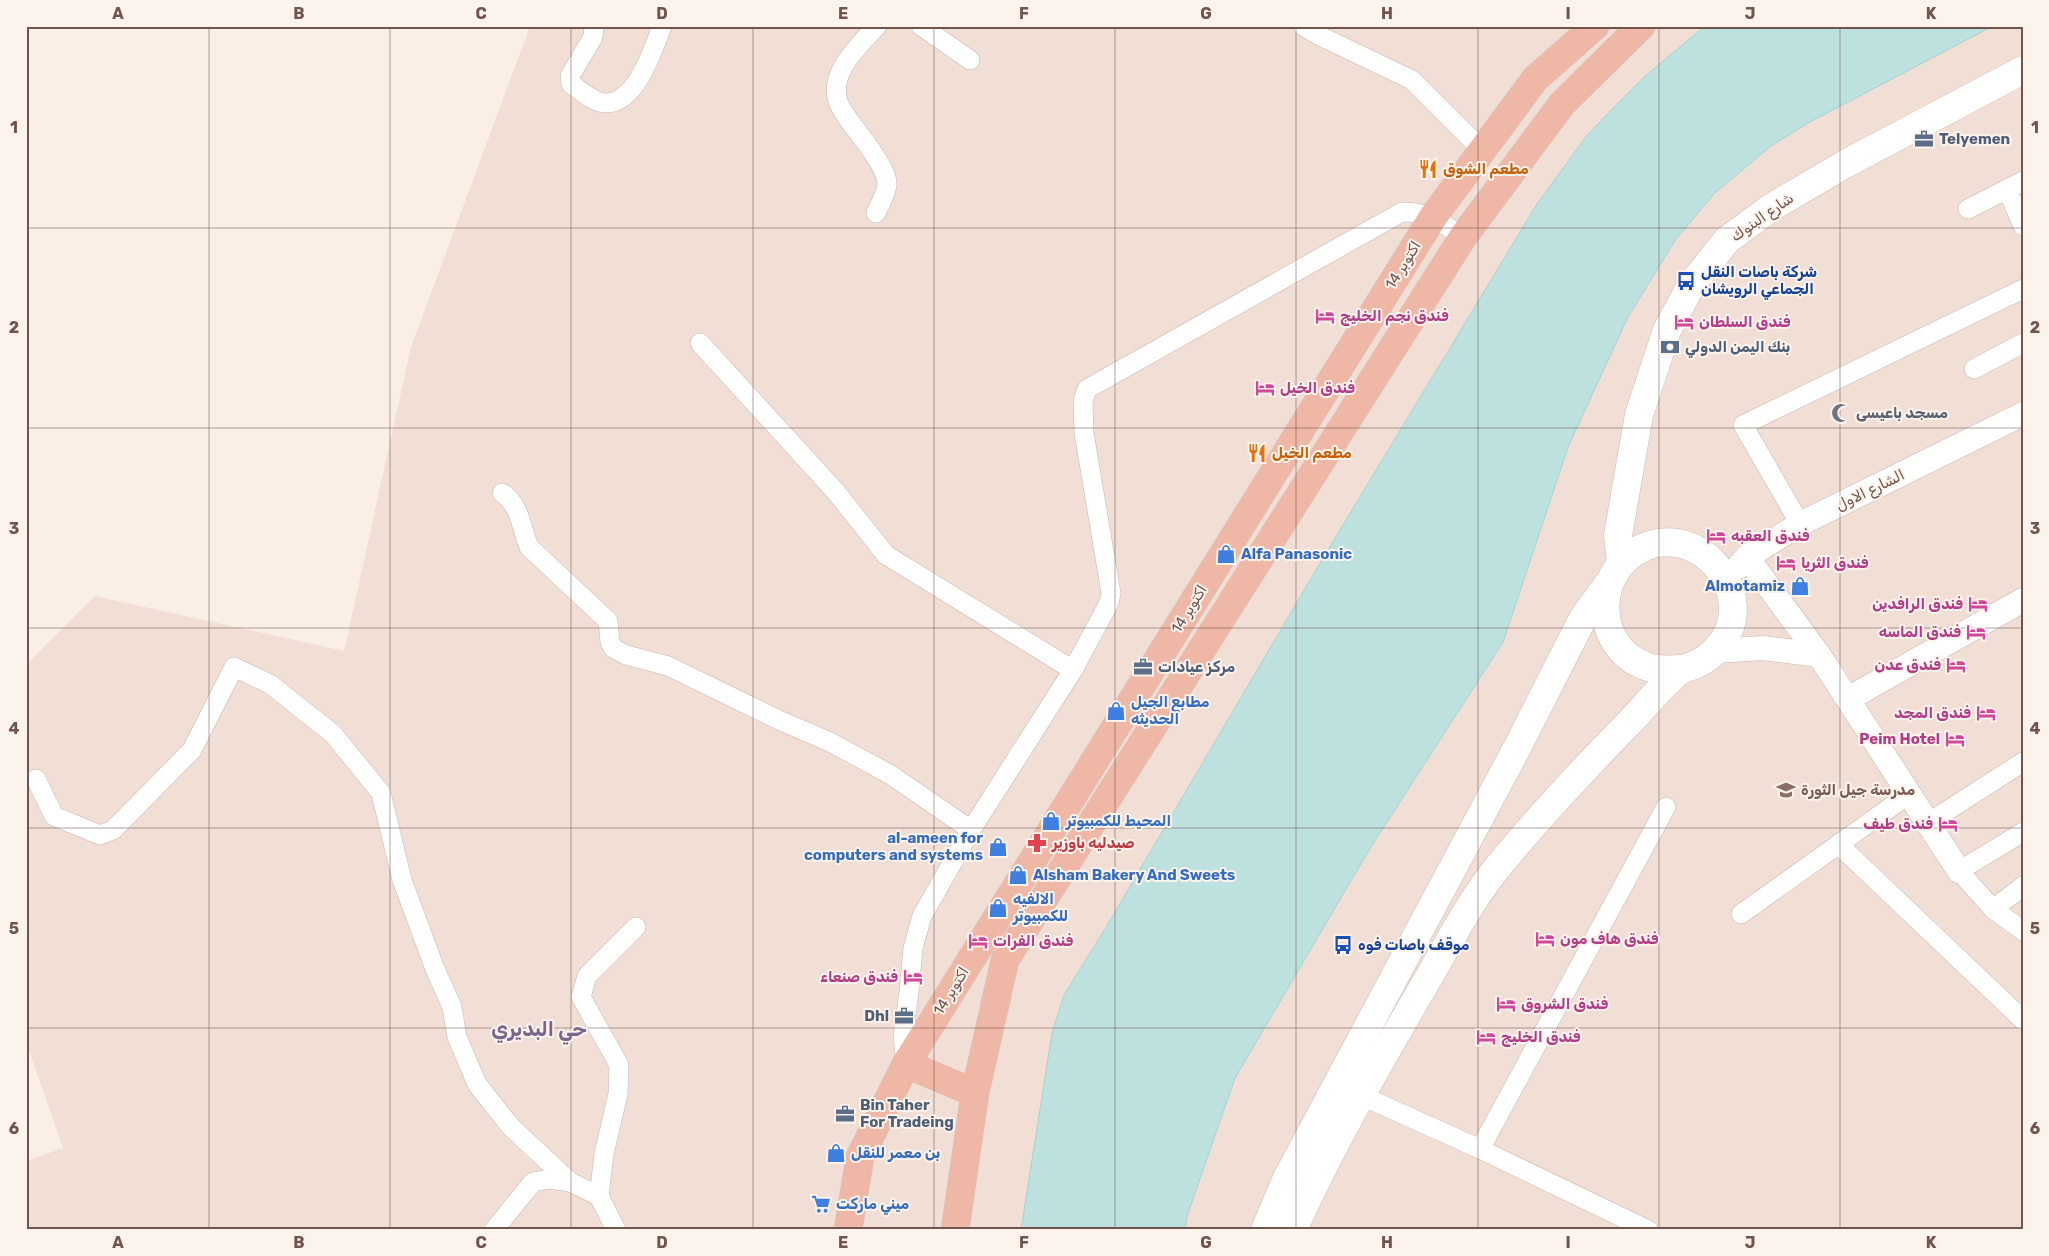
<svg xmlns="http://www.w3.org/2000/svg" width="2049" height="1256" font-family="Rubik,'Noto Sans Arabic',sans-serif">
  <style>
    .residential { fill: #f1dfd6 }
    .water { fill: #bde1df; stroke: #a5d2d0 }
    .lines { fill: none; stroke-linecap: round; stroke-linejoin: round }
    .minor-casing { stroke: #cab5ae; stroke-width: 20 }
    .tertiary-casing { stroke: #cab5ae; stroke-width: 25 }
    .secondary-casing { stroke: #cfb7af; stroke-width: 29 }
    .trunk-casing { stroke: #d4ccca; stroke-width: 29 }
    .minor { stroke: #fff; stroke-width: 19 }
    .tertiary { stroke: #fff; stroke-width: 24 }
    .secondary { stroke: #fff; stroke-width: 28 }
    .trunk { stroke: #efb8a6; stroke-width: 28 }
    .grid { fill: none; stroke: #70544e; stroke-width: 1; stroke-opacity: 0.55 }
    .labels { text-anchor: middle; dominant-baseline: central; stroke-width: 4; stroke-linejoin: round; paint-order: stroke }
    .service-label { font-size: 15px; font-weight: bold; fill: #4e5e75; stroke: #fdf3ed; text-anchor: start }
    .food-label { font-size: 15px; font-weight: bold; fill: #c56008; stroke: #fdf3ed; text-anchor: start }
    .street-label { font-size: 15px; fill: #70544e; stroke: #fdf3ed }
    .transit-label { font-size: 15px; font-weight: bold; fill: #164399; stroke: #fdf3ed; text-anchor: start }
    .hotel-label { font-size: 15px; font-weight: bold; fill: #b23c85; stroke: #fdf3ed; text-anchor: start }
    .worship-label { font-size: 15px; font-weight: bold; fill: #5b616d; stroke: #fdf3ed; text-anchor: start }
    .shop-label { font-size: 15px; font-weight: bold; fill: #366cbe; stroke: #fdf3ed; text-anchor: start }
    .education-label { font-size: 15px; font-weight: bold; fill: #785e54; stroke: #fdf3ed; text-anchor: start }
    .health-label { font-size: 15px; font-weight: bold; fill: #be3a42; stroke: #fdf3ed; text-anchor: start }
    .district-label { font-size: 20px; font-weight: bold; fill: #78668c; stroke: #fdf3ed }
    .neatline { fill: none; stroke: #70544e; stroke-width: 2 }
    .grid-label { font-size: 16px; text-anchor: middle; font-weight: bold; fill: #70544e }
  </style>
  <rect width="100%" height="100%" fill="#faefe7"/>
  <polygon class="residential" points="530,26 2023,26 2023,1230 26,1230 26,1161 63,1148 26,1042 26,665 95,596 344,651 411,347"/>
  <polygon class="water" points="1705,26 1993,26 1808,123 1771,146 1715,193 1676,239 1628,317 1568,447 1503,642 1369,850 1235,1078 1187,1216 1185,1230 1021,1230 1052,1033 1064,995 1105,929 1323,558 1537,204 1588,134 1644,77"/>
  <g class="lines">
    <g class="minor-casing">
      <g id="minor">
        <path d="M594 26 593 37 570 76 571 84C580 90 594 103 605 103 636 104 653 50 662 26"/>
        <polyline points="921,26 970,60"/>
        <polyline points="1303,26 1316,34 1412,80 1482,150"/>
        <polyline points="2007,189 2023,226"/>
        <polyline points="1968,209 2023,181"/>
        <path d="M876 213C879 205 887 193 887 184 887 173 878 161 873 153 863 137 850 124 841 108 824 77 857 47 877 26"/>
        <path d="M700 343 836 492 886 555 1073 670 1109 603 1111 593 1084 433 1083 401 1087 389 1402 212C1430 212 1440 222 1463 237"/>
        <polyline points="1974,369 2023,343"/>
        <path d="M502 493C521 506 521 528 529 547L608 621 610 642 613 648 626 655 668 666 781 721 830 742 891 775 971 830"/>
        <polyline points="1800,524 1743,425 2023,289"/>
        <polyline points="36,779 54,816 100,835 113,830 192,750 234,667 270,684 333,734 381,793 402,880 435,969 452,1007 457,1037 477,1084 511,1127 570,1182 599,1196"/>
        <polyline points="1928,823 2023,762"/>
        <polyline points="2023,832 1959,871 1993,909 2023,931"/>
        <polyline points="1838,844 2023,1020"/>
        <polyline points="1993,909 2023,886"/>
        <polyline points="1741,914 1909,794"/>
        <polyline points="906,1064 903,1035 909,992 913,948 922,916 971,830 1073,670"/>
        <polyline points="1360,1095 1480,1149 1648,1230"/>
        <polyline points="1480,1149 1666,807"/>
        <polyline points="494,1230 533,1182 550,1179 570,1182"/>
        <polyline points="616,1230 599,1196 604,1154 618,1094 619,1065 581,997 587,976 636,927"/>
      </g>
    </g>
    <g class="tertiary-casing">
      <g id="tertiary">
        <polyline points="1747,557 1819,655 1959,871"/>
        <polyline points="1738,567 1747,557 1800,524 2023,414"/>
        <polyline points="1715,651 1763,648 1819,655"/>
        <polyline points="1848,699 2023,600"/>
      </g>
    </g>
    <g class="secondary-casing">
      <g id="secondary">
        <polyline points="1621,563 1618,535 1639,415 1667,330 1692,284 1727,240 1772,207 1845,164 2023,70"/>
        <polyline points="1265,1230 1287,1178 1518,746 1583,618 1608,584"/>
        <path d="M1293 1230C1331 1146 1376 1068 1422 989 1446 949 1467 905 1497 868 1537 819 1581 772 1625 727 1643 709 1659 688 1678 672 1684 667 1692 667 1698 663 1712 657 1725 642 1730 627 1745 582 1700 532 1653 544 1593 560 1588 647 1648 667 1659 670 1669 670 1681 669"/>
      </g>
    </g>
    <g class="trunk-casing">
      <g id="trunk">
        <polyline points="906,1064 975,1093"/>
        <polyline points="848,1230 860,1157 906,1064 1433,217 1535,79 1595,26"/>
        <polyline points="955,1230 975,1093 1005,960 1463,237 1562,104 1641,26"/>
      </g>
    </g>
    <use href="#minor" class="minor"/>
    <use href="#tertiary" class="tertiary"/>
    <use href="#secondary" class="secondary"/>
    <use href="#trunk" class="trunk"/>
  </g>
  <path class="grid" d="M209 26V1230M390 26V1230M571 26V1230M753 26V1230M934 26V1230M1115 26V1230M1296 26V1230M1478 26V1230M1659 26V1230M1840 26V1230M26 228H2023M26 428H2023M26 628H2023M26 828H2023M26 1028H2023"/>
  <defs>
    <g id="office-bare" transform="scale(1.5)"><path d="M-6-3h4V-5.5h4V-3h4V5H-6ZM-1-4.5V-3h2v-1.5ZM-6 0V1H6V0Z" fill="#5c6f8a" stroke="#fdf3ed" stroke-width="2.5" paint-order="stroke"/></g>
    <g id="restaurant-bare" transform="scale(1.5)"><path d="M-5-6h1v4h1v-4h1v4h1v-4h1v5L-1.5 .5V6h-2V.5L-5-1ZM5-6V6H3V1.5H1.5Q1.5-4 5-6Z" fill="#e8710a" stroke="#fdf3ed" stroke-width="2.5" paint-order="stroke"/></g>
    <g id="bus-bare" transform="scale(1.5)"><path d="M-5-6H5V4H4V6H2V4H-2V6H-4V4H-5ZM-3.5-4V0h7V-4ZM-3.5 1.2v1.5H-2V1.2ZM2 1.2v1.5H3.5V1.2Z" fill="#1a4fb4" stroke="#fdf3ed" stroke-width="2.5" paint-order="stroke"/></g>
    <g id="hotel-bare" transform="scale(1.5)"><path d="M-6-4.5h1.5V1H6V5H4.5V3h-9V5H-6ZM-4 0a1.8 1.8 0 1 1 3.6 0ZM.5 0V-2.5h3Q6-2.5 6 0Z" fill="#d1479c" stroke="#fdf3ed" stroke-width="2.5" paint-order="stroke"/></g>
    <g id="bank-bare" transform="scale(1.5)"><path d="M-6-4H6V4H-6ZM0-2.3a2.3 2.3 0 1 0 0 4.6a2.3 2.3 0 1 0 0-4.6Z" fill="#5c6f8a" stroke="#fdf3ed" stroke-width="2.5" paint-order="stroke"/></g>
    <g id="mosque-bare" transform="scale(1.5)"><path d="M3.5-4.9A6 6 0 1 0 3.5 4.9A5 5 0 1 1 3.5-4.9Z" fill="#6b7280" stroke="#fdf3ed" stroke-width="2.5" paint-order="stroke"/></g>
    <g id="shop-bare" transform="scale(1.5)"><path d="M-5-2.5h2.3a2.7 3.5 0 0 1 5.4 0H5L5.5 6h-11ZM-1.5-2.5h3a1.5 2.3 0 0 0-3 0Z" fill="#3f7fe0" stroke="#fdf3ed" stroke-width="2.5" paint-order="stroke"/></g>
    <g id="school-bare" transform="scale(1.5)"><path d="M0-5L7-2L0 1L-7-2ZM-4 1L0 2.5L4 1V4Q0 6-4 4Z" fill="#8d6e63" stroke="#fdf3ed" stroke-width="2.5" paint-order="stroke"/></g>
    <g id="pharmacy-bare" transform="scale(1.5)"><path d="M-2-6h4v4h4v4h-4v4h-4v-4h-4v-4h4Z" fill="#e0444e" stroke="#fdf3ed" stroke-width="2.5" paint-order="stroke"/></g>
    <g id="supermarket-bare" transform="scale(1.5)"><path d="M-6-5.5h2.5l.6 2H6L4.5 2H-2.5L-4.4-4H-6ZM-1.5 3.2a1.3 1.3 0 1 0 .1 0ZM3 3.2a1.3 1.3 0 1 0 .1 0Z" fill="#3f7fe0" stroke="#fdf3ed" stroke-width="2.5" paint-order="stroke"/></g>
  </defs>
  <g fill-rule="evenodd">
    <use href="#office-bare" x="1924" y="139"/>
    <use href="#restaurant-bare" x="1428" y="169"/>
    <use href="#bus-bare" x="1686" y="281"/>
    <use href="#hotel-bare" x="1325" y="316"/>
    <use href="#hotel-bare" x="1684" y="322"/>
    <use href="#bank-bare" x="1670" y="347"/>
    <use href="#hotel-bare" x="1265" y="388"/>
    <use href="#mosque-bare" x="1841" y="413"/>
    <use href="#restaurant-bare" x="1257" y="453"/>
    <use href="#hotel-bare" x="1716" y="536"/>
    <use href="#shop-bare" x="1226" y="554"/>
    <use href="#hotel-bare" x="1786" y="563"/>
    <use href="#shop-bare" x="1800" y="586"/>
    <use href="#hotel-bare" x="1978" y="604"/>
    <use href="#hotel-bare" x="1976" y="632"/>
    <use href="#hotel-bare" x="1956" y="665"/>
    <use href="#office-bare" x="1143" y="667"/>
    <use href="#shop-bare" x="1116" y="711"/>
    <use href="#hotel-bare" x="1986" y="713"/>
    <use href="#hotel-bare" x="1955" y="739"/>
    <use href="#school-bare" x="1786" y="790"/>
    <use href="#shop-bare" x="1051" y="821"/>
    <use href="#hotel-bare" x="1948" y="824"/>
    <use href="#pharmacy-bare" x="1037" y="843"/>
    <use href="#shop-bare" x="998" y="847"/>
    <use href="#shop-bare" x="1018" y="875"/>
    <use href="#shop-bare" x="998" y="908"/>
    <use href="#hotel-bare" x="1545" y="939"/>
    <use href="#hotel-bare" x="978" y="941"/>
    <use href="#bus-bare" x="1343" y="945"/>
    <use href="#hotel-bare" x="913" y="977"/>
    <use href="#hotel-bare" x="1506" y="1004"/>
    <use href="#office-bare" x="904" y="1016"/>
    <use href="#hotel-bare" x="1486" y="1037"/>
    <use href="#office-bare" x="845" y="1114"/>
    <use href="#shop-bare" x="836" y="1153"/>
    <use href="#supermarket-bare" x="821" y="1204"/>
  </g>
  <g class="labels">
    <g class="service-label">
      <text x="1939" y="139">Telyemen</text>
      <text x="1685" y="347">بنك اليمن الدولي</text>
      <text x="1158" y="667">مركز عيادات</text>
      <text x="889" y="1016" text-anchor="end">Dhl</text>
      <text x="860" y="1105">Bin Taher<tspan x="860" dy="17">For Tradeing</tspan></text>
    </g>
    <g class="food-label">
      <text x="1443" y="169">مطعم الشوق</text>
      <text x="1272" y="453">مطعم الخيل</text>
    </g>
    <g class="street-label">
      <text transform="translate(1762 217) rotate(-35)">شارع البنوك</text>
      <text transform="translate(1403 265) rotate(-58)">14 اكتوبر</text>
      <text transform="translate(1870 490) rotate(-26)">الشارع الاول</text>
      <text transform="translate(1189 609) rotate(-58)">14 اكتوبر</text>
      <text transform="translate(951 991) rotate(-58)">14 اكتوبر</text>
    </g>
    <g class="transit-label">
      <text x="1701" y="272">شركة باصات النقل<tspan x="1701" dy="17">الجماعي الرويشان</tspan></text>
      <text x="1358" y="945">موقف باصات فوه</text>
    </g>
    <g class="hotel-label">
      <text x="1340" y="316">فندق نجم الخليج</text>
      <text x="1699" y="322">فندق السلطان</text>
      <text x="1280" y="388">فندق الخيل</text>
      <text x="1731" y="536">فندق العقبه</text>
      <text x="1801" y="563">فندق الثريا</text>
      <text x="1963" y="604" text-anchor="end">فندق الرافدين</text>
      <text x="1961" y="632" text-anchor="end">فندق الماسه</text>
      <text x="1941" y="665" text-anchor="end">فندق عدن</text>
      <text x="1971" y="713" text-anchor="end">فندق المجد</text>
      <text x="1940" y="739" text-anchor="end">Peim Hotel</text>
      <text x="1933" y="824" text-anchor="end">فندق طيف</text>
      <text x="1560" y="939">فندق هاف مون</text>
      <text x="993" y="941">فندق الفرات</text>
      <text x="898" y="977" text-anchor="end">فندق صنعاء</text>
      <text x="1521" y="1004">فندق الشروق</text>
      <text x="1501" y="1037">فندق الخليج</text>
    </g>
    <g class="worship-label">
      <text x="1856" y="413">مسجد باعيسى</text>
    </g>
    <g class="shop-label">
      <text x="1241" y="554">Alfa Panasonic</text>
      <text x="1785" y="586" text-anchor="end">Almotamiz</text>
      <text x="1131" y="702">مطابع الجيل<tspan x="1131" dy="17">الحديثه</tspan></text>
      <text x="1066" y="821">المحيط للكمبيوتر</text>
      <text x="983" y="838" text-anchor="end">al-ameen for<tspan x="983" dy="17">computers and systems</tspan></text>
      <text x="1033" y="875">Alsham Bakery And Sweets</text>
      <text x="1013" y="899">الالفيه<tspan x="1013" dy="17">للكمبيوتر</tspan></text>
      <text x="851" y="1153">بن معمر للنقل</text>
      <text x="836" y="1204">ميني ماركت</text>
    </g>
    <g class="education-label">
      <text x="1801" y="790">مدرسة جيل الثورة</text>
    </g>
    <g class="health-label">
      <text x="1052" y="843">صيدليه باوزير</text>
    </g>
    <g class="district-label">
      <text x="539" y="1029">حي البديري</text>
    </g>
  </g>
  <rect width="2049" height="1256" fill="none" stroke="#fdf3ed" stroke-width="55"/>
  <rect x="28" y="28" width="1994" height="1200" class="neatline"/>
  <g class="grid-label">
    <text x="118" y="19">A</text>
    <text x="299" y="19">B</text>
    <text x="481" y="19">C</text>
    <text x="662" y="19">D</text>
    <text x="843" y="19">E</text>
    <text x="1024" y="19">F</text>
    <text x="1206" y="19">G</text>
    <text x="1387" y="19">H</text>
    <text x="1568" y="19">I</text>
    <text x="1750" y="19">J</text>
    <text x="1931" y="19">K</text>
    <text x="14" y="133">1</text>
    <text x="2035" y="133">1</text>
    <text x="14" y="333">2</text>
    <text x="2035" y="333">2</text>
    <text x="14" y="534">3</text>
    <text x="2035" y="534">3</text>
    <text x="14" y="734">4</text>
    <text x="2035" y="734">4</text>
    <text x="14" y="934">5</text>
    <text x="2035" y="934">5</text>
    <text x="14" y="1134">6</text>
    <text x="2035" y="1134">6</text>
    <text x="118" y="1248">A</text>
    <text x="299" y="1248">B</text>
    <text x="481" y="1248">C</text>
    <text x="662" y="1248">D</text>
    <text x="843" y="1248">E</text>
    <text x="1024" y="1248">F</text>
    <text x="1206" y="1248">G</text>
    <text x="1387" y="1248">H</text>
    <text x="1568" y="1248">I</text>
    <text x="1750" y="1248">J</text>
    <text x="1931" y="1248">K</text>
  </g>
</svg>
